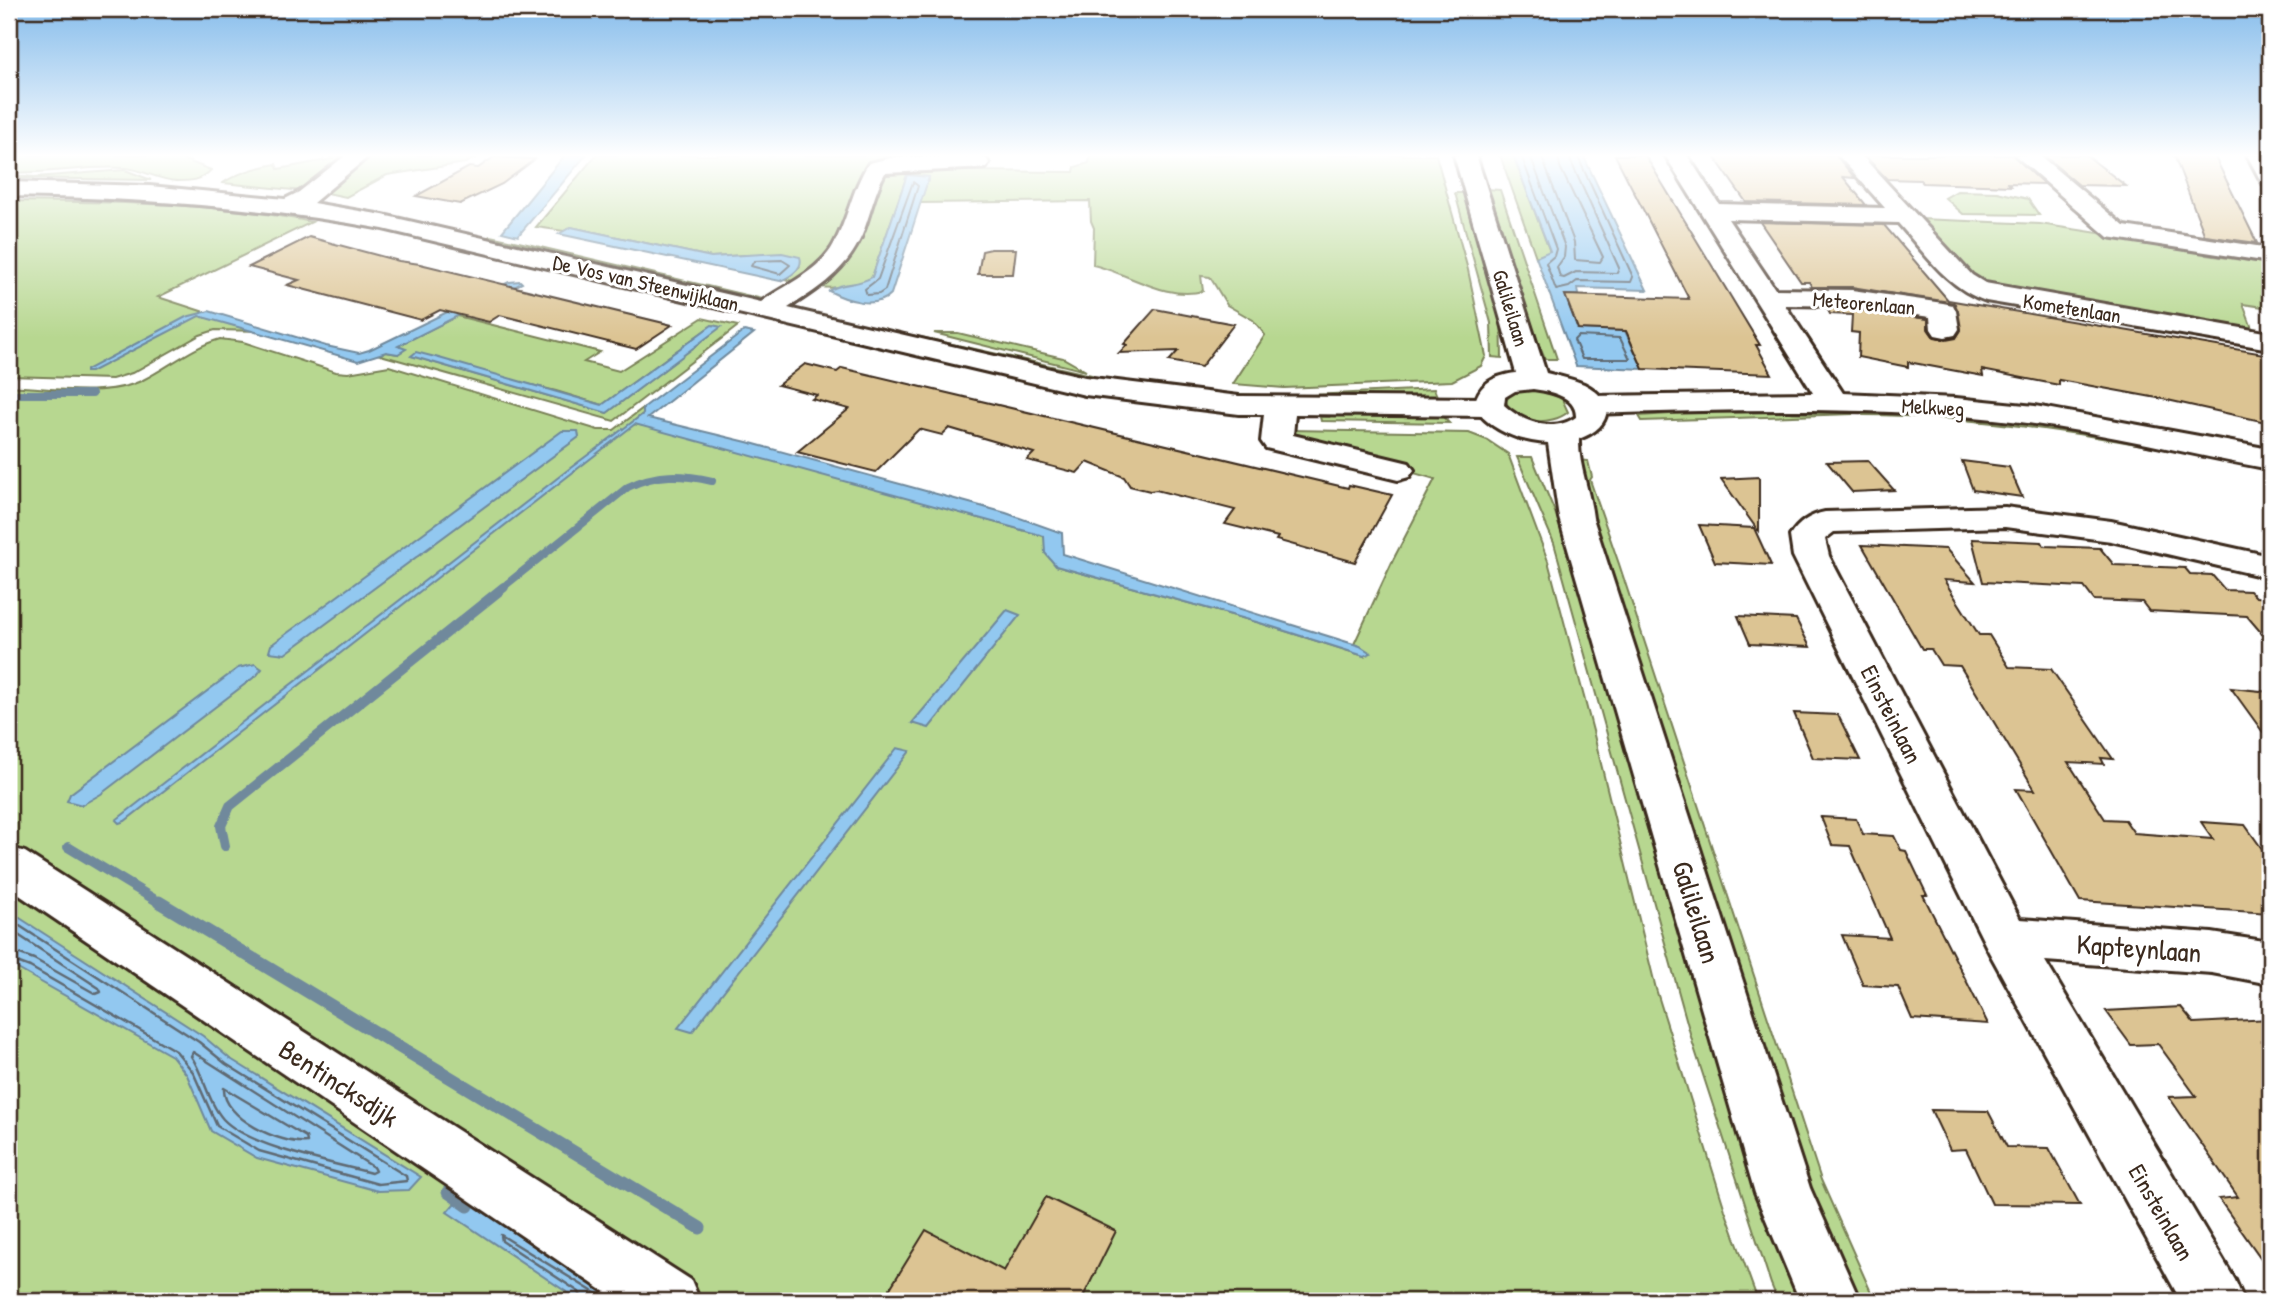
<svg xmlns="http://www.w3.org/2000/svg" width="2279" height="1310" font-family="'Patrick Hand',sans-serif">
  <style>
    .green { fill: #b7d790; stroke: #798057; stroke-width: 2; fill-rule: evenodd }
    .water { fill: #92c8f0; stroke: #6f899c; stroke-width: 2 }
    .lines { fill: none; stroke-linecap: round; stroke-linejoin: round }
    .shore-far1 { stroke: #5e6972; stroke-width: 2 }
    .shore { stroke: #5e6972; stroke-width: 2.5 }
    .stream-far2 { stroke: #6f899c; stroke-width: 8 }
    .stream-far1 { stroke: #6f899c; stroke-width: 10 }
    .stream { stroke: #6f899c; stroke-width: 13 }
    .building { fill: #dcc493; stroke: #3b2a1e; stroke-width: 2 }
    .minor-casing { stroke: #3b2a1e; stroke-width: 6 }
    .major-casing { stroke: #3b2a1e; stroke-width: 6 }
    .minor { fill: #fff; fill-rule: evenodd }
    .major { fill: #fff; fill-rule: evenodd }
    .labels { text-anchor: middle; dominant-baseline: central; stroke-width: 6; stroke-linejoin: round; paint-order: stroke }
    .far-street-label { font-size: 21px; fill: #3b2a1e; stroke: #fff }
    .street-label { font-size: 24px; fill: #3b2a1e; stroke: #fff }
    .near-street-label { font-size: 28px; fill: #3b2a1e; stroke: #fff }
  </style>
  <rect width="100%" height="100%" fill="#fff"/>
  <filter id="ink" filterUnits="userSpaceOnUse"><feTurbulence type="fractalNoise" baseFrequency=".0143" numOctaves="2"/><feDisplacementMap in="SourceGraphic" scale="14" xChannelSelector="R" yChannelSelector="G"/><feConvolveMatrix kernelMatrix="1 2 1 2 8 2 1 2 1" color-interpolation-filters="sRGB"/></filter>
  <g filter="url(#ink)">
    <g class="green">
      <path d="M9 155H172L211 170C200 181 192 181 177 181 158 180 142 169 124 168 85 165 47 175 9 172Z"/>
      <path d="M329 155H351L303 191 223 183C239 172 256 168 276 164L278 169 332 159Z"/>
      <polygon points="369,155 481,155 465,163 387,175 346,197 322,192"/>
      <polygon points="596,155 896,155 895,158 866,169 860,176 829,255 799,283 785,279 799,268 745,255 711,257 571,227 564,231 536,227"/>
      <path d="M1090 155H1436L1468 270 1486 356 1481 366 1452 381 1284 388 1233 384 1265 335 1253 320 1227 305 1210 277 1201 276 1203 291C1166 301 1128 273 1093 265L1094 228 1091 221 1090 201 920 203 929 177 907 175 872 277C859 286 836 289 820 287L851 257 879 179 889 171 962 167 963 171 1074 172 1075 167 1089 163Z"/>
      <polygon points="1500,155 1513,155 1550,252 1536,257"/>
      <polygon points="125,170 151,180 9,178 9,175 35,177"/>
      <polygon points="1487,189 1500,190 1557,359 1545,359 1537,341"/>
      <polygon points="1957,191 1997,192 2028,199 2039,215 1963,214 1945,198"/>
      <polygon points="1455,193 1466,193 1501,307 1502,358 1492,357 1491,323"/>
      <path d="M9 201C110 202 212 202 312 222L158 297 263 331 215 330 200 335 132 373 112 379 9 376Z"/>
      <polygon points="1920,219 2040,224 2202,249 2207,255 2270,264 2270,308 2243,304 2253,331 1982,286"/>
      <polygon points="490,236 523,243 767,300 757,301 484,240"/>
      <path d="M457 316 600 352 584 362 619 371 702 318 738 326 614 421 377 354 386 352 398 354 397 346ZM712 325 720 327 607 413 412 356 556 391 602 405Z"/>
      <polygon points="880,328 1092,375 1089,378 878,330"/>
      <polygon points="934,333 958,333 1063,358 1086,371"/>
      <path d="M220 339 243 342 336 372 348 373 389 366 598 430H614L643 408 645 412 623 430 635 424 665 430 1044 536 1056 566 1260 623 1364 656 1354 644 1393 560 1435 479 1290 437V430L1469 433 1487 440 1508 454 1548 561 1593 731 1656 989 1725 1210 1758 1301H9V386C49 388 107 398 143 380 169 367 192 347 220 339Z"/>
      <polygon points="1434,389 1437,396 1375,399 1238,398 1239,394 1292,396"/>
      <path d="M1521 390C1537 390 1548 392 1562 399L1568 412C1552 426 1512 425 1506 401L1510 394Z"/>
      <path d="M1859 409 1979 415 2100 431 2270 464V469C2135 443 2001 416 1863 415Z"/>
      <polygon points="1733,410 1848,410 1852,414 1642,421 1639,416"/>
      <polygon points="1351,414 1443,417 1449,423 1321,421 1320,417 1329,417 1328,415"/>
      <polygon points="1517,457 1532,457 1567,541 1714,1055 1752,1177 1800,1301 1778,1301 1771,1284 1693,1044 1554,543"/>
      <polygon points="1574,460 1588,461 1592,477 1590,480 1619,564 1821,1180 1875,1301 1858,1301 1806,1183"/>
    </g>
    <g class="water">
      <polygon points="565,155 586,155 518,236 502,232"/>
      <polygon points="1513,155 1583,155 1647,290 1577,288 1578,295 1565,295 1578,329 1625,331 1643,369 1576,366 1536,257 1550,251"/>
      <path d="M907 175 929 177 891 294C876 310 846 300 829 291 839 282 859 286 872 277Z"/>
      <path d="M571 227 711 257 782 253 800 257C804 268 790 277 780 281L559 234Z"/>
      <polygon points="520,281 522,283 398,346 406,349 398,354 386,352 358,361 199,316 91,372 86,372 86,370 186,317 209,311 326,346 359,353 369,350 509,282"/>
      <polygon points="712,325 721,327 607,413 411,356 416,352 439,358 602,405"/>
      <polygon points="744,331 754,333 648,418 747,442 1006,513 1062,533 1063,554 1360,646 1371,653 1364,656 1260,623 1056,566 1045,553 1044,536 635,424 125,821 119,823 116,820 569,469 643,414 643,408"/>
      <polygon points="562,431 578,431 579,437 285,654 269,652 271,645"/>
      <polygon points="1007,610 1020,615 929,728 912,723"/>
      <polygon points="255,664 262,669 257,675 101,794 82,805 67,801 70,794 238,668"/>
      <polygon points="897,748 910,751 692,1032 678,1028"/>
      <polygon points="9,911 203,1036 229,1058 421,1177 409,1190 378,1191 257,1158 211,1131 187,1075 172,1056 9,964"/>
      <polygon points="460,1197 621,1301 580,1301 447,1212"/>
    </g>
    <g class="lines">
      <g class="shore-far1">
        <polyline points="1521,155 1556,249 1554,256 1546,263 1556,290 1569,287 1577,281 1631,282 1633,277 1577,155"/>
        <polyline points="1530,155 1565,247 1564,257 1557,267 1560,277 1564,278 1576,272 1617,273 1619,268 1568,155"/>
        <polyline points="1541,155 1574,242 1575,260 1600,262 1603,257 1560,167 1558,155"/>
        <polygon points="913,182 918,186 885,290 879,294 867,295 865,289 878,279"/>
        <polygon points="782,260 790,265 780,274 751,266 754,261"/>
        <polygon points="1578,336 1620,338 1630,359 1582,359 1574,340"/>
      </g>
      <g class="shore">
        <polyline points="9,919 199,1042 226,1064 406,1176 407,1181 378,1184 259,1151 217,1126 193,1072 176,1051 30,967 9,959"/>
        <polyline points="9,929 99,988 101,992 96,994 34,959 9,950"/>
        <path d="M193 1052 373 1167 375 1171 371 1173C333 1163 249 1147 223 1119 208 1102 204 1075 191 1056Z"/>
        <path d="M224 1088 306 1137 307 1142C281 1145 222 1118 224 1088Z"/>
        <polyline points="583,1301 579,1292 502,1241 501,1235 608,1301"/>
      </g>
      <g class="stream-far2">
        <polyline points="9,394 92,394"/>
        <path d="M502 588 628 487C656 473 682 474 712 481"/>
      </g>
      <g class="stream-far1">
        <polyline points="225,846 221,826 230,806 504,587"/>
        <polyline points="68,847 162,904"/>
      </g>
      <g class="stream">
        <polyline points="159,902 700,1228"/>
        <polyline points="448,1192 468,1206"/>
      </g>
    </g>
    <g class="building">
      <polygon points="1615,155 1645,155 1760,345 1756,345 1772,374 1643,369 1626,331 1578,329 1565,295 1689,299"/>
      <polygon points="1713,155 1836,155 1855,178 1843,177 1866,205 1746,202"/>
      <polygon points="1864,155 2013,155 2044,184 2008,183 2011,186 1923,183 1920,180 1887,179"/>
      <polygon points="2043,155 2086,155 2126,186 2079,185"/>
      <polygon points="2174,155 2214,155 2257,243 2205,236"/>
      <polygon points="494,157 535,159 502,184 460,204 416,196 469,167 478,168"/>
      <polygon points="1760,222 1884,225 1948,300 2270,355 2270,423 2163,399 2059,380 2059,385 1982,370 1983,376 1908,362 1908,367 1858,357 1859,333 1851,332 1852,315 1830,314 1827,308 1852,309 1928,319 1928,329 1933,336 1946,340 1956,338 1961,330 1955,304 1852,287 1812,287 1809,282 1801,282"/>
      <polygon points="309,237 399,261 420,264 672,325 636,349 500,315 489,322 440,310 421,320 287,285 299,280 249,267"/>
      <polygon points="991,249 1016,249 1013,274 978,274 982,251"/>
      <polygon points="1155,309 1234,324 1201,367 1169,361 1178,351 1119,353 1127,345 1124,344"/>
      <polygon points="805,364 837,372 842,368 1348,488 1349,485 1392,495 1355,562 1276,540 1278,537 1225,524 1235,510 1156,490 1150,491 1130,486 1124,477 1087,462 1077,473 1027,460 1034,453 949,428 942,435 919,429 876,472 797,452 849,409 812,399 817,395 778,385"/>
      <polygon points="1868,461 1894,490 1852,492 1827,462"/>
      <polygon points="1962,461 2009,467 2022,497 1973,490"/>
      <polygon points="1759,477 1759,532 1721,479"/>
      <polygon points="1699,525 1754,528 1771,565 1715,562"/>
      <polygon points="1972,539 2042,542 2044,546 2100,548 2114,565 2185,568 2190,574 2212,575 2225,590 2250,591 2256,597 2270,598 2270,643 2247,616 2149,611 2142,602 2094,600 2084,587 1983,582"/>
      <polygon points="1862,545 1946,549 1975,582 1944,580 1979,635 1989,635 2009,667 2051,669 2113,759 2101,758 2104,764 2068,762 2105,819 2125,820 2134,833 2213,839 2201,822 2245,825 2270,860 2270,913 2080,901 2016,789 2035,790 1960,666 1941,665 1931,649 1922,649"/>
      <polygon points="1738,616 1796,619 1810,647 1750,644"/>
      <polygon points="2231,688 2270,692 2270,742"/>
      <polygon points="1794,713 1838,715 1860,760 1813,758"/>
      <polygon points="1821,817 1856,819 1863,834 1894,836 1901,850 1906,851 1927,895 1923,895 1988,1024 1912,1019 1898,987 1863,985 1842,935 1890,938 1850,846 1832,845"/>
      <polygon points="2181,1007 2194,1023 2270,1019 2270,1271 2219,1199 2238,1197 2169,1097 2196,1096 2158,1044 2131,1045 2106,1011"/>
      <polygon points="1931,1110 1988,1111 2007,1147 2049,1148 2080,1205 1992,1204 1966,1149 1950,1150"/>
      <polygon points="1046,1197 1116,1231 1081,1301 908,1301 889,1290 926,1230 1004,1271"/>
    </g>
    <g class="lines">
      <g class="minor-casing">
        <g id="minor">
          <path d="M346 155H370L313 203 383 215 761 302C784 286 815 273 831 249 848 222 851 190 869 163L895 157 978 156 986 158 989 163 986 168 885 173C875 191 871 211 864 230 850 268 820 288 788 308L1085 377 1239 396 1489 398 1500 401 1504 407 1500 413 1489 416 1295 414 1293 435 1409 463 1414 470 1409 477 1398 480 1266 448 1261 441 1264 414H1239L1085 395 383 229C259 206 135 198 9 196V182L150 186 285 199 299 192Z"/>
          <path d="M1665 155H1687L1719 204 1885 208 1838 155H1861L1972 275 1985 283 2270 333V349L1986 301C1947 288 1924 252 1898 223L1728 219 1775 289 1852 290 1943 303 1953 305 1956 311 1959 329 1955 335 1945 337 1935 335 1931 329 1930 317 1852 306 1785 305 1843 393 1956 398 2035 406 2270 449V469C2178 452 2087 428 1994 419 1860 406 1725 410 1591 414L1580 411 1576 405 1580 399 1591 396 1813 393Z"/>
          <polygon points="2015,155 2039,155 2124,226 2270,248 2270,262 2108,237"/>
          <polygon points="2247,155 2269,155 2270,185 2262,183"/>
          <path d="M2005 507 2111 521 2270 556V578L2111 541 2005 527 1834 532 1825 539 1829 556 2020 919 2212 933 2270 942V984L2212 973 2045 961 2235 1280 2244 1301H2181L1989 952 1793 556 1790 536C1798 523 1810 515 1825 512Z"/>
          <polygon points="9,847 25,852 691,1280 700,1301 618,1301 9,888"/>
        </g>
      </g>
      <g class="major-casing">
        <path id="major" d="M1454 155H1476L1546 373C1558 376 1572 379 1584 384 1617 401 1612 427 1579 439 1578 465 1590 491 1593 518L1810 1188 1860 1301H1800L1755 1193 1559 518 1548 443C1519 441 1491 431 1474 407 1478 383 1494 376 1516 373ZM1533 389C1549 391 1577 396 1576 417 1554 433 1523 423 1504 405L1505 397 1515 391Z"/>
      </g>
      <use href="#minor" class="minor"/>
      <use href="#major" class="major"/>
    </g>
  </g>
  <linearGradient id="sky" x2="0" y2="1"><stop stop-color="#85bceb"/><stop offset="0.46" stop-color="#fff"/><stop offset="1" stop-color="#fff" stop-opacity="0"/></linearGradient>
  <rect width="2279" height="338" fill="url(#sky)"/>
  <g class="labels">
    <g class="far-street-label">
      <text transform="translate(646 283) rotate(13)">De Vos van Steenwijklaan</text>
      <text transform="translate(1864 303) rotate(5)">Meteorenlaan</text>
      <text transform="translate(1511 308) rotate(73)">Galileilaan</text>
      <text transform="translate(2072 308) rotate(9)">Kometenlaan</text>
      <text transform="translate(1933 407) rotate(3)">Melkweg</text>
    </g>
    <g class="street-label">
      <text transform="translate(1892 714) rotate(63)">Einsteinlaan</text>
      <text transform="translate(2162 1212) rotate(60)">Einsteinlaan</text>
    </g>
    <g class="near-street-label">
      <text transform="translate(1697 912) rotate(73)">Galileilaan</text>
      <text transform="translate(2139 948) rotate(4)">Kapteynlaan</text>
      <text transform="translate(339 1083) rotate(33)">Bentincksdijk</text>
    </g>
  </g>
  <rect width="2279" height="1310" fill="none" stroke="#fff" stroke-width="35"/>
  <rect x="18" y="18" width="2244" height="1275" fill="none" stroke="#3b2a1e" stroke-width="2.5" filter="url(#ink)"/>
</svg>
